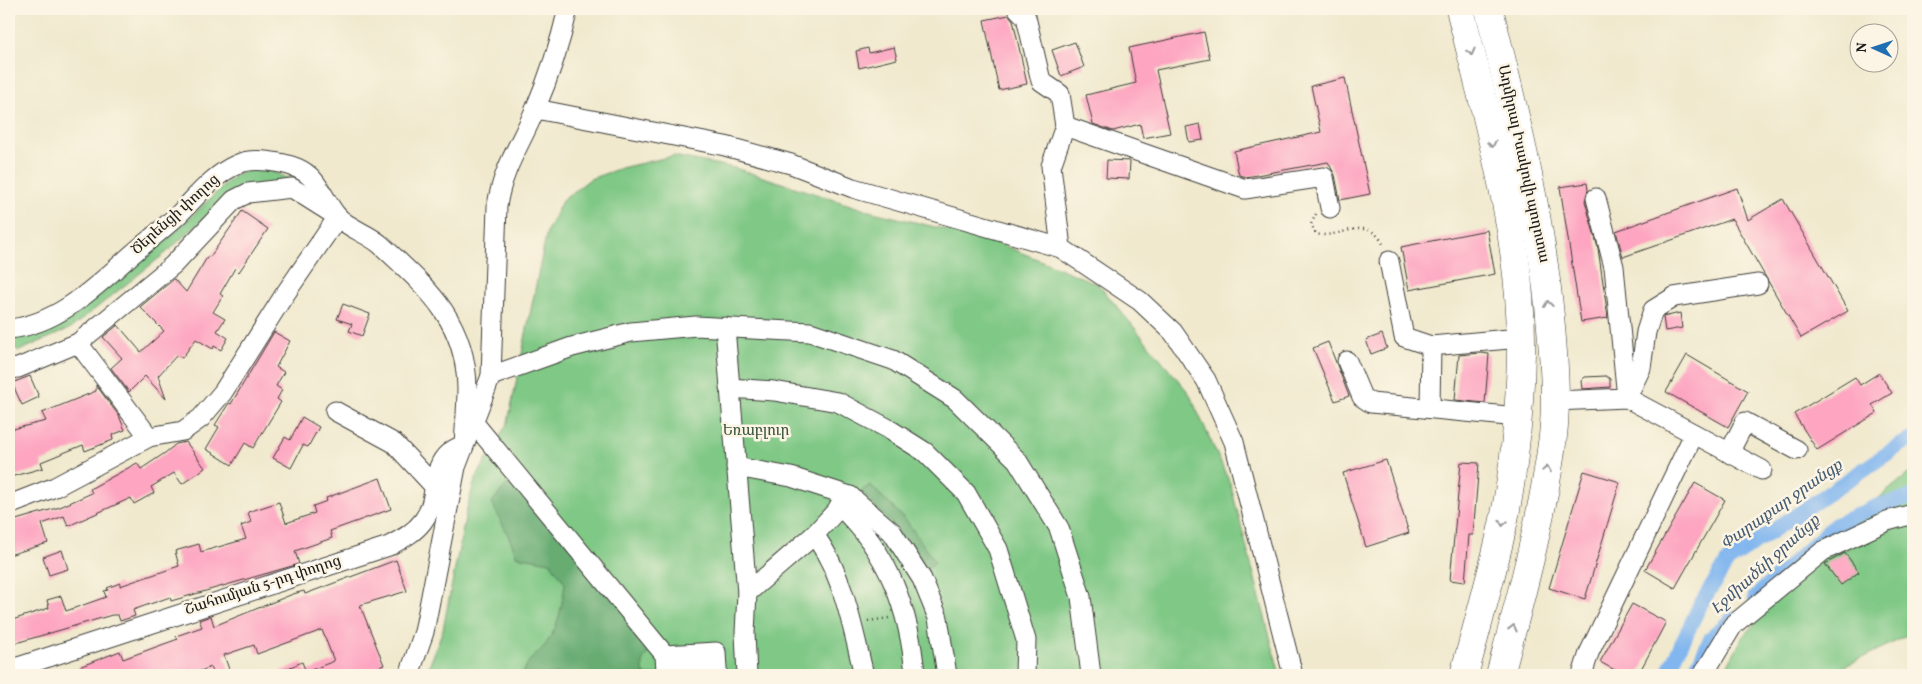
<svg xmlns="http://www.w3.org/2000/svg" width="1922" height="684" font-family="Vollkorn,'Noto Serif Armenian',serif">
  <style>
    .green { fill: #7fc885; stroke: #4e7250 }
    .forest { fill: #67ac72; stroke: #426447 }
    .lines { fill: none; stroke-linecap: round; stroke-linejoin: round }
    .canal { stroke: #81b6ef; stroke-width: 15 }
    .building { fill: #fda5c1 }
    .minor-casing { stroke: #3c3b37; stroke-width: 21 }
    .highway-casing { stroke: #3c3b37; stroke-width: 29 }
    .path { stroke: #3c3b37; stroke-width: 2.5; stroke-dasharray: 1 4; stroke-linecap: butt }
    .minor { stroke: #fff; stroke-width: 19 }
    .highway { stroke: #fff; stroke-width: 28 }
    .oneway { stroke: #999 }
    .labels { text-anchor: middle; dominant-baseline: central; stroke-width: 5; stroke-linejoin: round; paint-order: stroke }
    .street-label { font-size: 15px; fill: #1c1c1c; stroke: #fcf5e5 }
    .park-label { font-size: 15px; fill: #3f5841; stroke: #fcf5e5 }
    .water-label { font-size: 16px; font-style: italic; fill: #445a70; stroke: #fcf5e5 }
  </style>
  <rect width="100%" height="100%" fill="#fcf5e5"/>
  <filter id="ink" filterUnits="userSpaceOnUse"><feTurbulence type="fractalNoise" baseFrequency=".02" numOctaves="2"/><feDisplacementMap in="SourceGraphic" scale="10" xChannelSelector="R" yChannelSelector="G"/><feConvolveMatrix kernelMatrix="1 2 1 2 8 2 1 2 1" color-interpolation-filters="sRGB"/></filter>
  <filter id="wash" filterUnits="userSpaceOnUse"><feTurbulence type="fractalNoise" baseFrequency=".0096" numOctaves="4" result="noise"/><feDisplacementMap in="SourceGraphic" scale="20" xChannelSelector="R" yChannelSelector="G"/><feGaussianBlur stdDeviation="1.12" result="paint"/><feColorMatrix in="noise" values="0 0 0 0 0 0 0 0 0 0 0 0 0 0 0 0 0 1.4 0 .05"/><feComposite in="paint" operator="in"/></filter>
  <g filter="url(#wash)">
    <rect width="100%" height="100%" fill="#f0e9ce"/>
    <g class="green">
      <polygon points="673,156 735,168 869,211 993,241 1098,284 1189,393 1230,483 1280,675 426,675 443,629 467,508 475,480 508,422 547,231 562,201 590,179 621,168"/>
      <polygon points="251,168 270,171 308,186 214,209 167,252 71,328 19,351 9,344 9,339 21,336 84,304 162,244 234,176"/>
      <polygon points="1913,470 1913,633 1827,675 1722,675 1744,635 1846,525"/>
    </g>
    <g class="forest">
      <path d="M516 474 653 648 643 659V671L646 675H522C530 654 538 656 548 641 560 623 562 603 565 583L550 562 516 556C511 536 499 521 492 502Z"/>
      <polygon points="870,485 906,520 935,562 926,570 896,528 861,491"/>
    </g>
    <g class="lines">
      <g class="canal">
        <polyline points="1755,597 1835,525 1877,506 1913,497"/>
        <polyline points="1667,675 1700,605 1728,561 1900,445 1913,439"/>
        <polyline points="1693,675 1711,638 1733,618"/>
      </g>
    </g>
    <g id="blocks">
      <g class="building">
        <polygon points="1009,15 1013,20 1027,84 999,90 984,20"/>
        <polygon points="1204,32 1210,59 1156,70 1170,133 1143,138 1140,124 1113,131 1093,124 1086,95 1136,83 1129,48"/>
        <polygon points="1075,42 1084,67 1061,76 1052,50"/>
        <polygon points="894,47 897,59 859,68 856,51 868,48 869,53"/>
        <polygon points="1345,78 1370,194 1340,200 1335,175 1328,162 1246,177 1239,175 1234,151 1321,132 1311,86"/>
        <polygon points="1200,124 1203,140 1189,142 1186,127"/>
        <polygon points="1107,160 1130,161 1129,179 1106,178"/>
        <polygon points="1587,183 1588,190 1585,201 1598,248 1608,318 1581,322 1560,187"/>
        <polygon points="1737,188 1748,220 1783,199 1848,311 1801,338 1732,219 1623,257 1616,231"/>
        <polygon points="242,211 268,229 239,272 235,268 220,294 223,296 213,312 225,319 217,331 228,338 221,350 214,346 213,349 196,339 182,358 177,355 158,376 166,399 145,376 129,392 111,368 122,358 103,337 118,325 141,352 164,331 140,307 174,279 186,292 208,256 210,257"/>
        <polygon points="1487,230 1495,274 1409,290 1401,247"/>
        <polygon points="343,304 370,314 362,336 349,331 352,324 337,319"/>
        <polygon points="1680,313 1682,328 1665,331 1663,317"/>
        <polygon points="274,332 290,341 276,367 284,372 276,386 282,390 277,399 281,402 253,448 245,443 232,465 206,449 219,427 215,425 229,403 231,404"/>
        <polygon points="1382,334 1387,348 1371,354 1366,340"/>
        <polygon points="1328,342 1349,396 1335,401 1313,348"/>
        <polygon points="1481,353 1489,354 1485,403 1455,400 1459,355"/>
        <polygon points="1687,355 1748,391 1728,427 1666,392"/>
        <polygon points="1879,373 1892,393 1872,405 1877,413 1817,450 1794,414 1855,377 1860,385"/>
        <polygon points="30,376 39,397 22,405 12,383"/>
        <polygon points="1606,376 1610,379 1610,387 1582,389 1581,381 1585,377"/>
        <polygon points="96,385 119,416 125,430 112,435 113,440 85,451 83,445 41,462 43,468 10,477 9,430 46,421 42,413 96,391"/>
        <polygon points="302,417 319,427 308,447 303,445 291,468 273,458 285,437 290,440"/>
        <polygon points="186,442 205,468 182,484 174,473 151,487 154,493 134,504 131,498 68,526 64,516 42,524 48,543 9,555 9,522 60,507 92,493 90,489 137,463 141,469 165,453 176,444"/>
        <polygon points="1386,460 1409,533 1366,547 1343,473"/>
        <polygon points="1461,462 1479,463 1473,535 1469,535 1465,582 1450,580"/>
        <polygon points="1584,471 1620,482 1585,599 1549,588"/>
        <polygon points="380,478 391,509 330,531 332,538 295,551 299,564 171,601 170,597 133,610 135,616 120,621 118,615 112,615 9,645 9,621 49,608 47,600 61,596 66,611 106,597 104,591 108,590 107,588 120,583 120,586 179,566 175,551 199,544 201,552 246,539 241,526 251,522 248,512 279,502 286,523 315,513 313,506 327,501 326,498"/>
        <polygon points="1695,483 1725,500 1675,588 1645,570"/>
        <polygon points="62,550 68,569 49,575 43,557"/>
        <polygon points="1845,553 1859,572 1841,585 1825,564"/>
        <polygon points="396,560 407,591 360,605 384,665 357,675 272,675 302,662 306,672 334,661 322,630 257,654 254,645 224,655 231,675 214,675 211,667 190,675 189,671 177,675 83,675 79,667 120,651 123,659 178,639 176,636 202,627 199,620 211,616 214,626 293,594 304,591 305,594"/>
        <polygon points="1632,604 1666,622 1638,675 1624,675 1600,662"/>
      </g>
    </g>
  </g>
  <g filter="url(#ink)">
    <use href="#blocks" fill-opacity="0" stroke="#3c3b37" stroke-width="1"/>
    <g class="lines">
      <g class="minor-casing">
        <g id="minor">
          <polyline points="1018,9 1026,17 1041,81 1060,94 1065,126 1051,166 1061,248"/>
          <polyline points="536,109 725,146 791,164 853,188 1061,248 1140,301 1173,332 1206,380 1234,442 1293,675"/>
          <polyline points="1065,126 1245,189 1324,177 1330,208"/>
          <polyline points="1596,198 1614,267 1627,398"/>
          <polyline points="1389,261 1404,337 1431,346 1520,338"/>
          <polyline points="725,327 747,593"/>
          <path d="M9 329C58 324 94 288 129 257 145 243 162 230 178 215 196 197 214 174 238 164 253 157 282 162 297 168 319 177 323 200 337 216 346 227 369 234 381 245 427 288 466 320 467 388 467 407 465 426 464 445 424 458 443 495 423 521 414 533 402 539 389 546L9 670"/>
          <polyline points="78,343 149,437"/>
          <polyline points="1347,361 1362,397 1371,403 1518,417"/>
          <polyline points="9,369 18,368 78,343 173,265 234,200 248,193 292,188 338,217 283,297 223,392 201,418 183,431 149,437 55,487 9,505"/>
          <polyline points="491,376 572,347 631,332 696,326 810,332 893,360 955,399 1017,460 1059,528 1081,597 1091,675"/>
          <polyline points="729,388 774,391 838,402 887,428 925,452 966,493 998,549 1026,640 1025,675"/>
          <polyline points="1627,397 1641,368 1646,332 1653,310 1674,297 1758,284"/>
          <polyline points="1554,401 1627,398 1762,470"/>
          <polyline points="1430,408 1431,346"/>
          <polyline points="335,411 394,443 434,486"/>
          <polyline points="474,423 665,655 666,671 662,675"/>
          <polyline points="1729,453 1745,422 1797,450"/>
          <polyline points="736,467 791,477 850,496 892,532 922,579 938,618 947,675"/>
          <path d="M839 506C888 550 910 612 915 675"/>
          <path d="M814 535C843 572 853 630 864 675"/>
          <polyline points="665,655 716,652 717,669 666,671"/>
          <path d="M409 675 424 632 456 467 491 376 497 206C503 166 522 143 536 107 550 75 560 43 568 9"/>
          <polyline points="747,675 745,633 747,593 814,535 850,496"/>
          <polyline points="1582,675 1589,653 1694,434"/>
          <polyline points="1703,675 1733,625 1823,551 1887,521 1913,514"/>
        </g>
      </g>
      <g class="highway-casing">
        <g id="highway">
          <path d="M1460 9C1487 119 1523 239 1521 353 1520 408 1514 475 1502 529 1491 578 1477 627 1464 675"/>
          <path d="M1489 9C1515 114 1542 219 1551 327 1554 363 1557 400 1553 436 1543 517 1521 596 1500 675"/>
        </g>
      </g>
      <g class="path">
        <path d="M1316 214 1311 224 1316 234C1341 240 1368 212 1384 246"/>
        <polyline points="868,621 889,618"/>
      </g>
      <use href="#minor" class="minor"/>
      <use href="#highway" class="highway"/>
    </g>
    <defs><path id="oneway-chevron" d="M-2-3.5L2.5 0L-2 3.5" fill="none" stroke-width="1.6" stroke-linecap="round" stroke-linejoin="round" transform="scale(1.25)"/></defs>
    <g class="oneway">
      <use href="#oneway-chevron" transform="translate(1471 52) rotate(76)"/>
      <use href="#oneway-chevron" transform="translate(1492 144) rotate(77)"/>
      <use href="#oneway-chevron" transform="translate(1548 304) rotate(-97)"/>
      <use href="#oneway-chevron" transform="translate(1547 469) rotate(-80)"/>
      <use href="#oneway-chevron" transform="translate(1503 523) rotate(100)"/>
      <use href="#oneway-chevron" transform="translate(1513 628) rotate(-76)"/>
    </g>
  </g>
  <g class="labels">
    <g class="street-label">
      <text transform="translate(1523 164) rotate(78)">Ադմիրալ Իսակովի պողոտա</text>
      <text transform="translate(176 215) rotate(-42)">Ծերենցի փողոց</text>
      <text transform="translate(263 586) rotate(-18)">Շահումյան 5-րդ փողոց</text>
    </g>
    <g class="park-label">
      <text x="756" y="431">Եռաբլուր</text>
    </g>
    <g class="water-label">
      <text transform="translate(1782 505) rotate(-35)">Փարաքար ջրանցք</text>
      <text transform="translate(1766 565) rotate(-42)">Էջմիածնի ջրանցք</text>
    </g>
  </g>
  <rect width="1922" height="684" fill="none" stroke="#fcf5e5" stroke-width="30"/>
  <g transform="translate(1874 48) rotate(273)"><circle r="24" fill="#fcf5e5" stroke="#a29e95"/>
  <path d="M0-4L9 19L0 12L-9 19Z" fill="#1f6fb2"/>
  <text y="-8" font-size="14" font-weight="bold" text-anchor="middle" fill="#1c1c1c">N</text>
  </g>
</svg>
